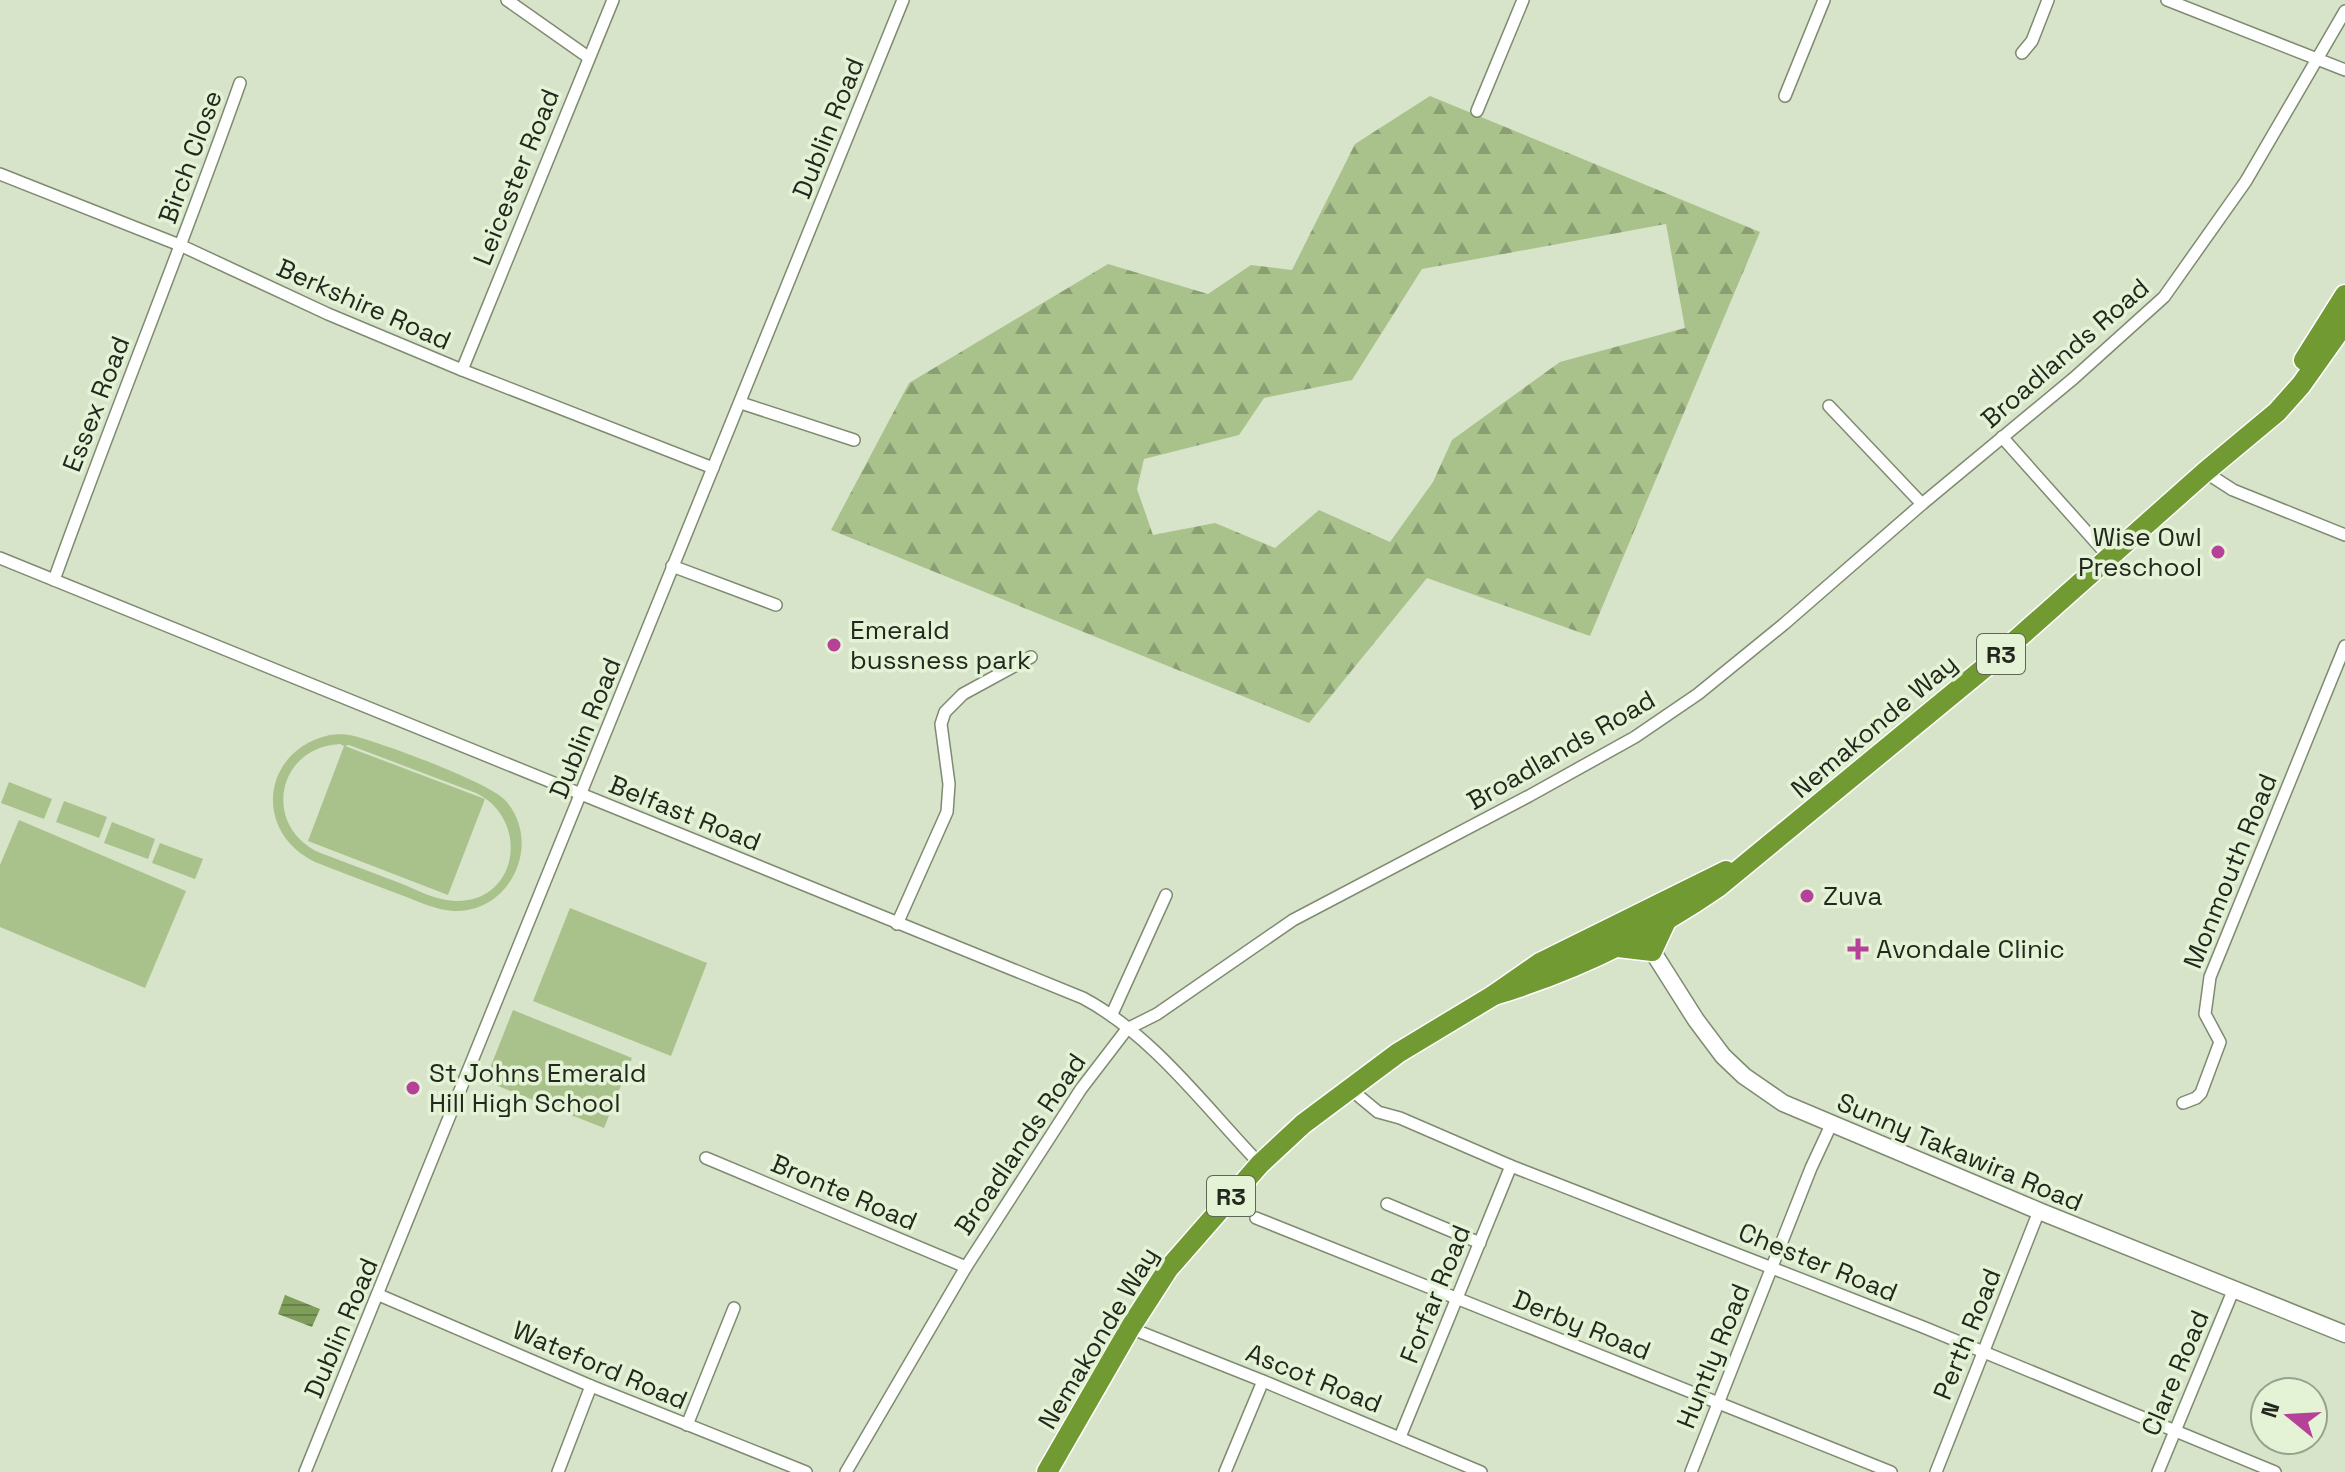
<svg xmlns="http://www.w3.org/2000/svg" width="2345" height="1472" font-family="'Space Grotesk',sans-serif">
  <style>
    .grass { fill: #a9c28c; fill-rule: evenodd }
    .forest { fill: url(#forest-firs); fill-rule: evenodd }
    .water { fill: url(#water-rules) }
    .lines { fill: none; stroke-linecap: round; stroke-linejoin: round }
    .street-casing { stroke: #7e8b71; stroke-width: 14 }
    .secondary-casing { stroke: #7e8b71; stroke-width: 19 }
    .highway-casing { stroke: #fff; stroke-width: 23 }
    .street { stroke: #fff; stroke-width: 11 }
    .secondary { stroke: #fff; stroke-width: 16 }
    .highway { stroke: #719b32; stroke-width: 20 }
    .poi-dot { fill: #b64199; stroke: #e4f2d6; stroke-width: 3 }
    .labels { text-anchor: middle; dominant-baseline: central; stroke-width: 7; stroke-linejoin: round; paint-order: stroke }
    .shield { fill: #e4f2d6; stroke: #5d6555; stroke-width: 2 }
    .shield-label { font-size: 24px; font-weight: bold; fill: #23281e }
    .street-label { font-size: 26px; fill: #23281e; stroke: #e4f2d6 }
    .poi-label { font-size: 26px; fill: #23281e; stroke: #e4f2d6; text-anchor: start }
  </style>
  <defs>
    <pattern id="forest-firs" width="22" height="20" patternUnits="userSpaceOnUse" patternTransform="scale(2)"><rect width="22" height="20" fill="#a9c28c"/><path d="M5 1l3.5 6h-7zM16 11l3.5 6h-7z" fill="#899e72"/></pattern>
    <pattern id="water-rules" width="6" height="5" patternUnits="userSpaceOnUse" patternTransform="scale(2)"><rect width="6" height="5" fill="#7f9d5a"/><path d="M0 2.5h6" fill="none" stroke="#68804a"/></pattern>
  </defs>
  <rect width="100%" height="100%" fill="#d7e4c9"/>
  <g class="grass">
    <path d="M330 735C338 734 346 734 354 736 382 743 489 782 506 801 543 844 510 913 454 911 435 910 418 901 401 895 372 884 343 873 315 862 252 831 262 750 330 735ZM340 744 344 746 308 841 448 895 485 799 345 746 349 745 476 793C530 819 519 901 457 901 439 901 421 892 405 885 376 874 347 863 318 852 262 825 277 747 340 744Z"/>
    <polygon points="9,782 52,799 44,819 1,803"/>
    <polygon points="64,801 107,817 99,838 56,822"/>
    <polygon points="19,820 186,891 145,988 0,927 0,865"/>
    <polygon points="112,822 155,839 148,859 104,843"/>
    <polygon points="160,843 203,859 195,879 152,863"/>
    <polygon points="570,908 707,963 671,1056 533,1001"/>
    <polygon points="513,1010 632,1058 604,1128 485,1081"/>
  </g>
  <path class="forest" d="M1430 96 1760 232 1590 636 1427 578 1309 723 831 530 909 383 1108 264 1208 294 1251 265 1292 270 1355 144ZM1666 224 1685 328 1560 362 1452 440 1433 482 1390 542 1319 510 1275 548 1215 523 1153 535 1137 489 1144 459 1239 435 1264 398 1352 380 1422 269Z"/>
  <polygon class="water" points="285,1295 320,1309 312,1327 278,1314"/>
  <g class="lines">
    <g class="street-casing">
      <g id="street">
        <polyline points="507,0 588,57"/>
        <polyline points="2167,0 2345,70"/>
        <polyline points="2022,53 2032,41 2048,0"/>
        <polyline points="1785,96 1824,0"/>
        <polyline points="1477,111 1523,0"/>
        <polyline points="0,174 182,246 328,314 462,370 713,468"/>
        <polyline points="462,370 613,0"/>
        <polyline points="741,403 854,440"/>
        <polyline points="1829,406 1922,504"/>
        <polyline points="2002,437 2109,557"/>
        <polyline points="2205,472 2233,490 2345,535"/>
        <path d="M0 558 1083 998C1154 1036 1205 1107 1260 1164"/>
        <polyline points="672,566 776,605"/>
        <path d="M54 580C114 413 181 250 240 83"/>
        <polyline points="897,924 947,812 949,784 941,724 945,712 963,694 1031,657"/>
        <polyline points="1112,1014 1166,895"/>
        <polyline points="1349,1088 1378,1112 1400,1118 1511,1166 1923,1327 2275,1472"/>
        <polyline points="2183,1103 2196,1098 2201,1093 2220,1042 2205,1014 2210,977 2345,646"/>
        <polyline points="706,1158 966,1267"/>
        <polyline points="1387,1204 1480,1243"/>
        <polyline points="1256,1218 1891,1472"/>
        <polyline points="379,1295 591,1386 806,1472"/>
        <polyline points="1130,1328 1263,1381 1481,1472"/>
        <polyline points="687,1425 734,1308"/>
        <polyline points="1400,1437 1511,1166"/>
        <polyline points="305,1472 903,0"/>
        <polyline points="558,1472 591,1386"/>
        <polyline points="846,1472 966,1267 1081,1089 1127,1029 1157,1014 1293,920 1529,796 1635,737 1698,694 1784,624 1922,504 2074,378 2164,297 2246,181 2345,11"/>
        <polyline points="1225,1472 1263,1381"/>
        <polyline points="1691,1472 1811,1168 1831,1125"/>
        <polyline points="1936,1472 2039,1211"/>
        <polyline points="2158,1472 2233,1291"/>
      </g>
    </g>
    <g class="secondary-casing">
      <polyline id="secondary" points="1646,941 1696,1020 1723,1056 1744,1076 1783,1103 2039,1211 2345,1334"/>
    </g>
    <g class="highway-casing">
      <g id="highway">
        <polyline points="2304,360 2345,295"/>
        <polyline points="1618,947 1652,951 1666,921"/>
        <path d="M1494 995C1573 971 1650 934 1718 887L1989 664 2205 472 2277 412 2301 385 2345 323"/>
        <polyline points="1047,1472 1130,1328 1168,1269 1260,1164 1303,1124 1398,1053 1494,995 1540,963 1726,871"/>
      </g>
    </g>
    <use href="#street" class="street"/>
    <use href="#secondary" class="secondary"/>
    <use href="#highway" class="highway"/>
  </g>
  <g class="poi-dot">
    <circle cx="2218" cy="552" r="8"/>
    <circle cx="834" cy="645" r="8"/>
    <circle cx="1807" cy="896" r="8"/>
    <path d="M1854 937h8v8h8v8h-8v8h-8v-8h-8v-8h8z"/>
    <circle cx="413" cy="1088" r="8"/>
  </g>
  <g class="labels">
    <g class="shield">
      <rect x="1977" y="634" width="48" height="40" rx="6"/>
      <rect x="1207" y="1176" width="48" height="40" rx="6"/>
    </g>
    <g class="shield-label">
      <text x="2001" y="654">R3</text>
      <text x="1231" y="1196">R3</text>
    </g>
    <g class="street-label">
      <text transform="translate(828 128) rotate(-68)">Dublin Road</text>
      <text transform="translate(190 157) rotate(-70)">Birch Close</text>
      <text transform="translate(516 177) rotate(-68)">Leicester Road</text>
      <text transform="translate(364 304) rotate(24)">Berkshire Road</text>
      <text transform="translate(2065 353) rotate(-41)">Broadlands Road</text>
      <text transform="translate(96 404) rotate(-69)">Essex Road</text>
      <text transform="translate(1874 726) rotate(-40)">Nemakonde Way</text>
      <text transform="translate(585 728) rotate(-68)">Dublin Road</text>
      <text transform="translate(1561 750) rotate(-30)">Broadlands Road</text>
      <text transform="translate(685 813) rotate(22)">Belfast Road</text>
      <text transform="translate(2230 871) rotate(-68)">Monmouth Road</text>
      <text transform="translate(1020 1144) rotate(-56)">Broadlands Road</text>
      <text transform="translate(1960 1152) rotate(23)">Sunny Takawira Road</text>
      <text transform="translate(844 1192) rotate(23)">Bronte Road</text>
      <text transform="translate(1818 1262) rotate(22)">Chester Road</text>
      <text transform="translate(1435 1294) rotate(-68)">Forfar Road</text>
      <text transform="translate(1582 1325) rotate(22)">Derby Road</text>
      <text transform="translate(341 1328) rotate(-67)">Dublin Road</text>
      <text transform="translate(1967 1334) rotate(-68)">Perth Road</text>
      <text transform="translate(1098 1338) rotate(-59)">Nemakonde Way</text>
      <text transform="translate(1713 1356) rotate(-68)">Huntly Road</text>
      <text transform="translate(600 1365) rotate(23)">Wateford Road</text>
      <text transform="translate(2175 1373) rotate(-67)">Clare Road</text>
      <text transform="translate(1314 1378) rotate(22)">Ascot Road</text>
    </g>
    <g class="poi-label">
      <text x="2202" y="537" text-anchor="end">Wise Owl<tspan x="2202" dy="30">Preschool</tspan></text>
      <text x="850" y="630">Emerald<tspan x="850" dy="30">bussness park</tspan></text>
      <text x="1823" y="896">Zuva</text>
      <text x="1876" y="949">Avondale Clinic</text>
      <text x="429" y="1073">St Johns Emerald<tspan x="429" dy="30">Hill High School</tspan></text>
    </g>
  </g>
  <g transform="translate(2289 1416) rotate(288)"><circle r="38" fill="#e4f2d6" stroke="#97a18c" stroke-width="2"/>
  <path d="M0-6L14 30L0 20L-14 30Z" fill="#b64199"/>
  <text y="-12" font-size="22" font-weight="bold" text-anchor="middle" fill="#23281e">N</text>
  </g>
</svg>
